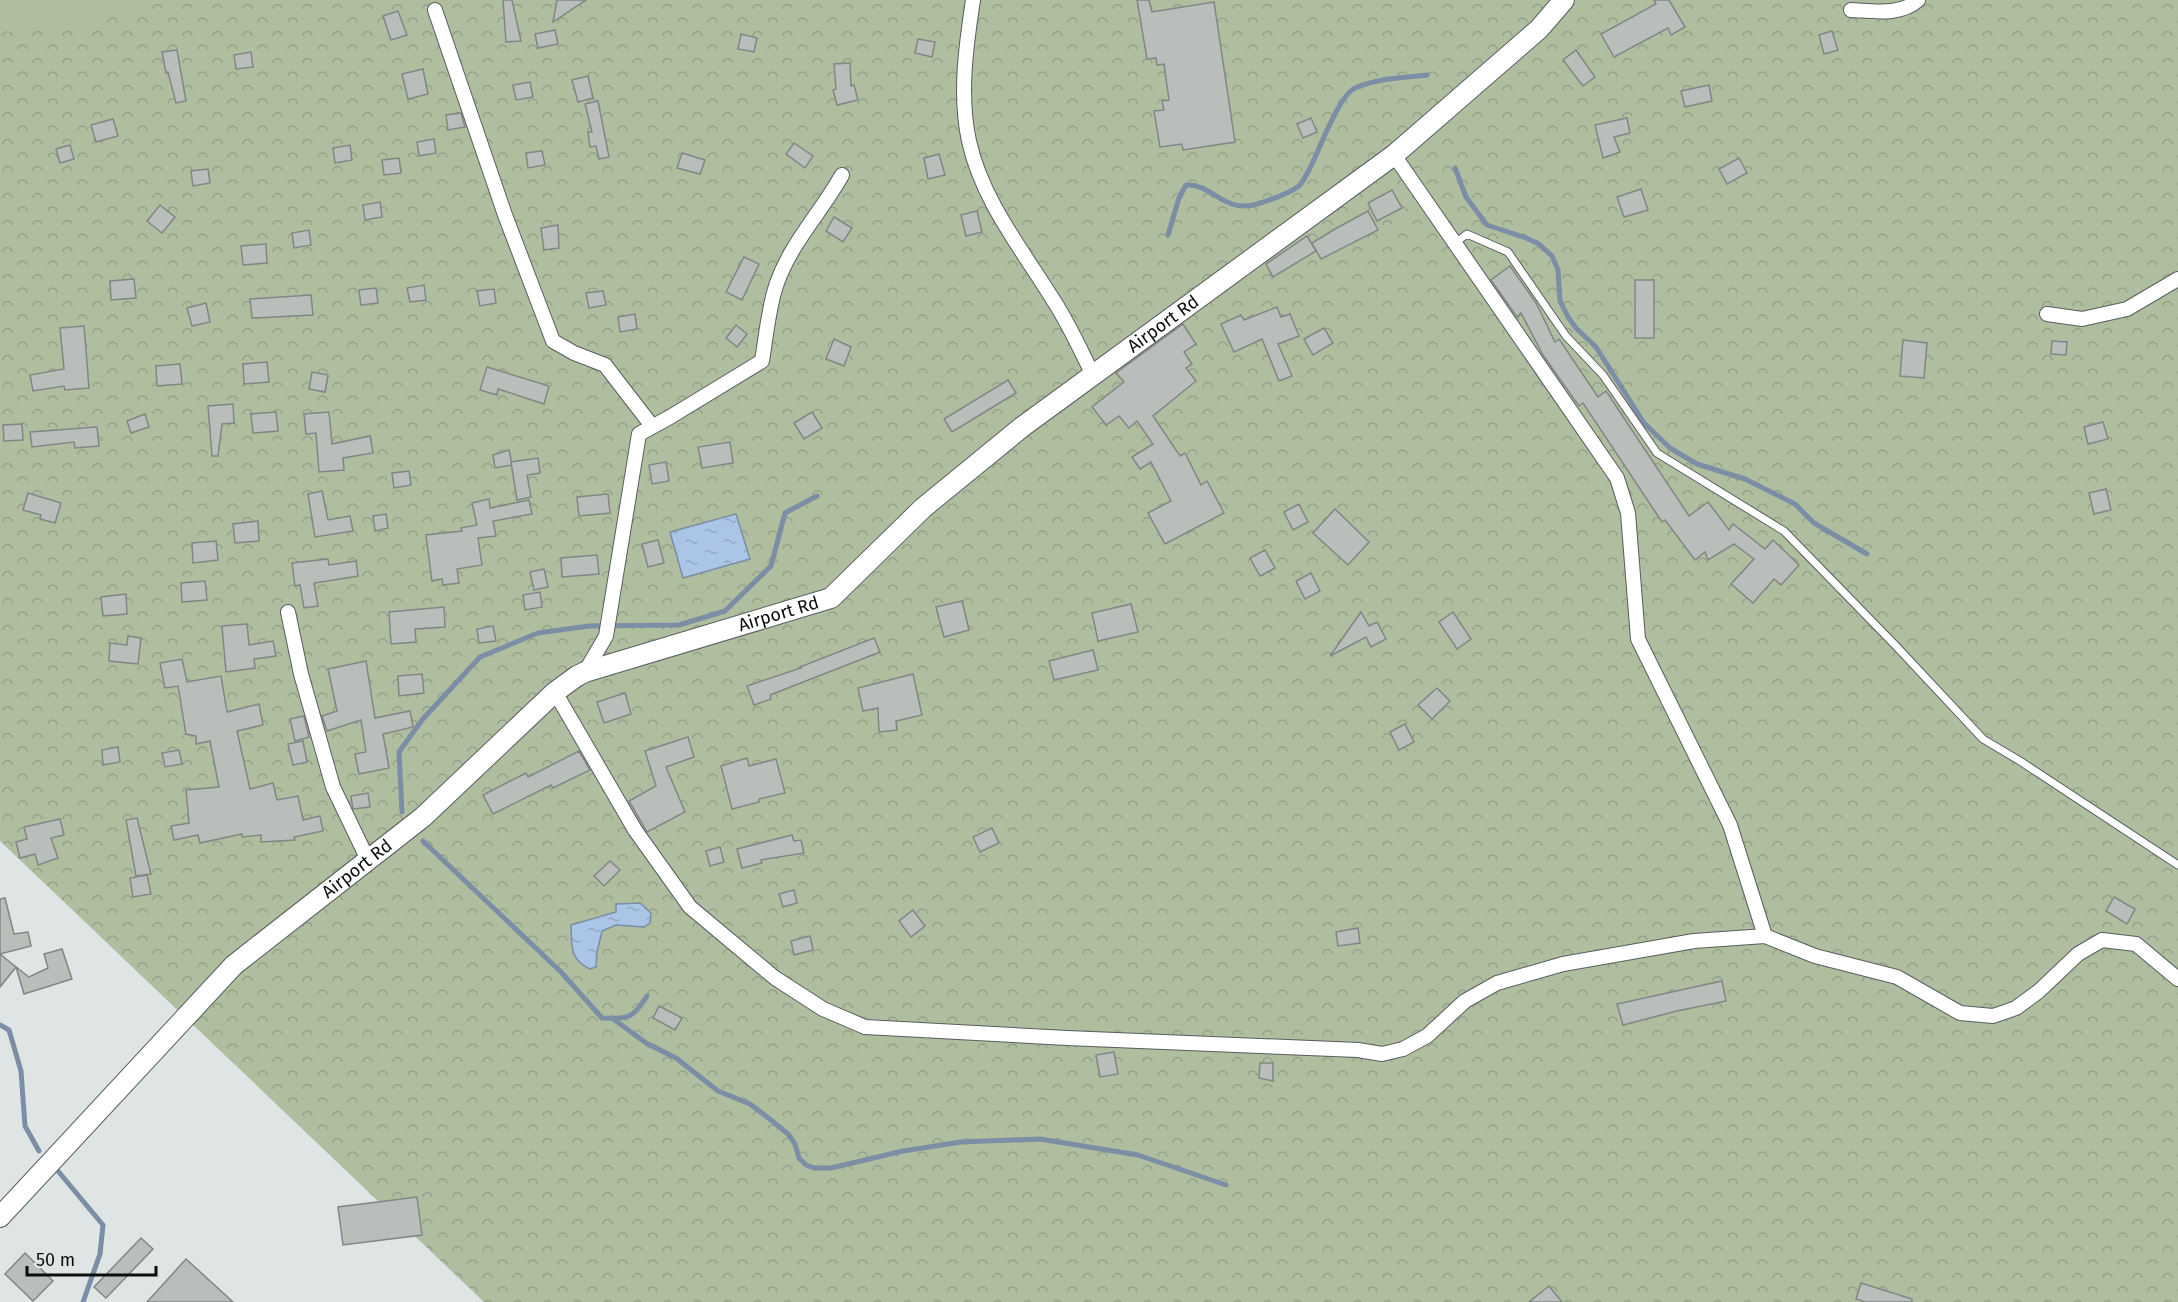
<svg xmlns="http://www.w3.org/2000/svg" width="2178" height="1302" font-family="'Fira Sans',sans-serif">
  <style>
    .forest { fill: url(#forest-crowns) }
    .garden { fill: #aebe9f }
    .water { fill: url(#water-ripples); stroke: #7b8ea5; stroke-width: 1.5 }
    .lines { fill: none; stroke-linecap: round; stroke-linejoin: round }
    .stream { stroke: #7b8ea5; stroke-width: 5 }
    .building { fill: #b9bebb; stroke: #828684; stroke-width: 1.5 }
    .service-casing { stroke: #585d5d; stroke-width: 9 }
    .minor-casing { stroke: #585d5d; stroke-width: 16 }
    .secondary-casing { stroke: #585d5d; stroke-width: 22 }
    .service { stroke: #fff; stroke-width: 7 }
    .minor { stroke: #fff; stroke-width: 14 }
    .secondary { stroke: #fff; stroke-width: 20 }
    .labels { text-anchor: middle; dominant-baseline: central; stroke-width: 4.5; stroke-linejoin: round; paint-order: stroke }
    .street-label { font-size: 18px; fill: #0c0e0e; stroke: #dfe5e4 }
  </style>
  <defs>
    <pattern id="forest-crowns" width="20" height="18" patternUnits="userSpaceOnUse" patternTransform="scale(1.5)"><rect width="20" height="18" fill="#aebe9f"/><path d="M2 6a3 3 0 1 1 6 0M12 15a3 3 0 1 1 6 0" fill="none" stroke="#94a288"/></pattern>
    <pattern id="water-ripples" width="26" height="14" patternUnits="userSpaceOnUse" patternTransform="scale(1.5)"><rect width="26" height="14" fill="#abc5e6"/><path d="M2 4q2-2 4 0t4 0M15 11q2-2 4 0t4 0" fill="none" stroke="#92a8c4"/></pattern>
  </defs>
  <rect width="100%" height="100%" fill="#dfe5e4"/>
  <polygon class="forest" points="23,0 2178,0 2178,1302 484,1302 0,841 0,18"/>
  <path class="garden" d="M0 0H165C111 17 57 35 0 31Z"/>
  <g class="water">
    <polygon points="736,514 750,559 683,578 670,532"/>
    <path d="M640 903 651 913 650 923 644 927 616 925 602 931 597 952 596 967 590 969C569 959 572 946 571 925L616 912V904Z"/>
  </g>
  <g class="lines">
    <g class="stream">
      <polyline points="1455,168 1466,197 1487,225 1526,238 1539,244 1552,256 1558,270 1560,301 1568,317 1576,328 1596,347 1644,423 1670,448 1697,464 1745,479 1795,504 1814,523 1867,554"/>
      <path d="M1168 235 1179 198 1186 185C1212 183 1223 214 1257 204 1270 200 1289 194 1299 186 1303 182 1306 175 1309 170 1318 153 1339 95 1355 88 1377 78 1403 78 1427 75"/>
      <polyline points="402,812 399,752 422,720 480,657 538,633 589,626 679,625 725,611 771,566 785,513 817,496"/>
      <path d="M423 841 561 972 602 1018C629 1019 632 1019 647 996"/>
      <polyline points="612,1018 646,1043 676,1058 718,1091 750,1104 771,1120 788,1134 795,1144 799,1158 806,1165 814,1168 831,1168 903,1151 961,1142 1040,1139 1138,1155 1226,1185"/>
      <polyline points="0,1025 9,1030 21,1071 25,1126 39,1151"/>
      <polyline points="58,1171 103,1225 100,1254 83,1302"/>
    </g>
  </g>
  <g class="building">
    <polygon points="503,0 512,0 521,41 506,42"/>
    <polygon points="557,0 586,0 553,22"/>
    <polygon points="1137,0 1149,0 1152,12 1214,2 1235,142 1183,150 1182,144 1160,147 1154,111 1164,110 1162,101 1169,100 1164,64 1157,65 1156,58 1147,59"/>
    <polygon points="1654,0 1669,0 1685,27 1671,35 1668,28 1614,57 1601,34 1656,4"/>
    <polygon points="398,11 407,35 391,40 383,16"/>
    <polygon points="555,30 558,44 538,48 535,34"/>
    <polygon points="1832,31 1838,50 1824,54 1819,35"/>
    <polygon points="741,34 757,38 754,52 738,49"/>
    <polygon points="918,39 935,42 932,57 915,53"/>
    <polygon points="177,50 186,101 176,103 168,72 166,73 162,52"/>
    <polygon points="1576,50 1595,77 1583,86 1563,60"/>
    <polygon points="251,52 253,67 236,69 234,55"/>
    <polygon points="850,63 851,86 854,85 858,100 837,105 833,90 836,89 834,64"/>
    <polygon points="423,69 428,94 408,99 402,74"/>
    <polygon points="588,76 593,98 578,102 572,80"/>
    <polygon points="530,82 533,97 516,100 513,85"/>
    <polygon points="1709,85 1712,101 1685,107 1681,91"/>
    <polygon points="598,101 609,157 599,159 596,146 590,147 588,132 592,132 585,104"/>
    <polygon points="461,113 465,127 448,130 446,115"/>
    <polygon points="1311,118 1317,132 1303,138 1297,124"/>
    <polygon points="1627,118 1630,133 1614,137 1620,152 1603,158 1595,125"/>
    <polygon points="113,119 118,136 96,142 91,125"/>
    <polygon points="434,139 436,153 419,156 417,142"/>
    <polygon points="794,143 813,156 805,168 786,154"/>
    <polygon points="70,145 74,159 60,163 56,149"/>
    <polygon points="350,145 352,160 335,163 333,148"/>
    <polygon points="542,151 545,165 528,168 526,153"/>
    <polygon points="682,153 705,160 700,174 677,168"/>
    <polygon points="939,154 945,175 928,179 924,158"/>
    <polygon points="399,158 401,173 384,175 382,160"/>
    <polygon points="1739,158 1747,173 1727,184 1719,169"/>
    <polygon points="208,169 210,183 193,186 191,171"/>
    <polygon points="1641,189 1648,210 1624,217 1617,197"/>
    <polygon points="1392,190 1402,208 1377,221 1368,203"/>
    <polygon points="380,202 382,217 365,220 363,205"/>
    <polygon points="160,205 175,217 162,233 147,221"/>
    <polygon points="977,211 982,232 966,236 961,215"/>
    <polygon points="1368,211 1378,230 1321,259 1312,243 1335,229"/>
    <polygon points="834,217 852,228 843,242 826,231"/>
    <polygon points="558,225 559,248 544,250 541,228"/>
    <polygon points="309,230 311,245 294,248 292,233"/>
    <polygon points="1307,236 1316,251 1273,277 1266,264"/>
    <polygon points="266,244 267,263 243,265 241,246"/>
    <polygon points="744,257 759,264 742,300 726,292"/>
    <polygon points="1510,266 1536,303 1555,342 1559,339 1598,397 1606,391 1689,516 1708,502 1729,530 1733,524 1765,549 1773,540 1799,565 1781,585 1774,579 1753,603 1731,584 1754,559 1734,544 1708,560 1705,552 1695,560 1665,520 1662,522 1583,403 1579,406 1557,375 1543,355 1521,313 1517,317 1491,280"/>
    <polygon points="134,279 136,298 111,300 110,281"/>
    <rect x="1635" y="280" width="19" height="58"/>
    <polygon points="424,285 426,300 410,302 407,288"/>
    <polygon points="376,288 378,303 361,305 359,290"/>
    <polygon points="494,289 496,303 480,306 477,291"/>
    <polygon points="603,291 606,305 589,308 586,293"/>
    <polygon points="311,295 313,315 252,318 250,299"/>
    <polygon points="206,303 210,322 192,326 187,308"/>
    <polygon points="1277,307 1281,317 1290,314 1299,336 1278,344 1292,376 1279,381 1262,339 1234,352 1221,324 1241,315 1244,320"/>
    <polygon points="635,314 637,329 620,332 618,317"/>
    <polygon points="1183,324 1196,344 1184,352 1192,364 1186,368 1196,381 1153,416 1180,456 1185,453 1201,485 1207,481 1224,513 1165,544 1148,513 1171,501 1151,462 1140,469 1132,457 1153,444 1137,421 1129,428 1119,416 1106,425 1092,407 1124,382 1116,373"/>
    <polygon points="736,325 747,334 737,347 726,338"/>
    <polygon points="84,326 89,388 65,390 64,386 33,391 30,375 64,369 60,328"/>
    <polygon points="1324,328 1333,343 1313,355 1304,339"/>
    <polygon points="834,339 851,347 844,366 826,359"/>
    <polygon points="1903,340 1927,343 1924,378 1900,376"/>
    <polygon points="2052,341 2067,342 2066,355 2051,354"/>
    <polygon points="267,362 269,382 244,384 243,364"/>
    <polygon points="180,364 182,384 157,386 156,366"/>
    <polygon points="487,367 549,386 544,404 498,389 497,395 480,390"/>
    <polygon points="312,372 328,375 325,392 309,389"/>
    <polygon points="1008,380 1016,393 952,432 944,419"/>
    <polygon points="233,404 234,423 222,424 218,456 212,456 208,406"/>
    <polygon points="276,412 278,431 253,433 251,414"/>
    <polygon points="329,412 332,444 370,436 373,453 343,458 344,470 319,472 316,433 306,434 304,414"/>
    <polygon points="812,412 822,428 804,439 794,423"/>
    <polygon points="145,414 149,427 131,433 127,421"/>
    <polygon points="2103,422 2108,439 2088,444 2084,427"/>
    <polygon points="22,424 23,440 4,441 3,425"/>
    <polygon points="97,427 99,446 75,448 74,442 32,447 30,432"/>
    <polygon points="730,442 733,463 702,468 698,447"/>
    <polygon points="509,450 512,465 495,468 493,455"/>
    <polygon points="538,458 540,473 527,475 531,497 517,500 511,462"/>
    <polygon points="666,462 669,481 652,484 649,465"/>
    <polygon points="409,471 411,485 394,488 392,473"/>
    <polygon points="2106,489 2111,510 2094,514 2089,493"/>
    <polygon points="322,491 328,520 350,516 353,531 315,537 308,494"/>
    <polygon points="28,493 61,503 55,523 40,519 41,515 23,510"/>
    <polygon points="608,494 610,513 579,516 577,497"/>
    <polygon points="489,499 490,508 529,500 532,514 493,521 496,536 478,538 482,565 457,569 459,583 443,585 442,579 432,581 426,535 462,531 461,528 477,525 472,503"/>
    <polygon points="1299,504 1308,522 1293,530 1284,512"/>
    <polygon points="1335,509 1369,542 1348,565 1313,533"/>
    <polygon points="386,514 388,528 375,531 373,516"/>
    <polygon points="258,521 259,541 235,543 233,524"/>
    <polygon points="658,540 664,563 648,567 642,544"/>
    <polygon points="216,541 218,560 193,563 192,543"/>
    <polygon points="1265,550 1275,568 1260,576 1250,558"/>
    <polygon points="597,555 599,574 562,577 561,558"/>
    <polygon points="328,559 329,565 356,561 358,576 314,583 318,606 304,608 300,585 295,586 292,563"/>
    <polygon points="544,569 548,587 534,590 530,572"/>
    <polygon points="1311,573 1320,591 1305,599 1296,581"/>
    <polygon points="205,581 207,600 182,602 181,583"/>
    <polygon points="540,592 542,607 525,610 523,595"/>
    <polygon points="126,594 127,614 103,616 101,597"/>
    <polygon points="962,601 969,630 944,637 936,607"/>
    <polygon points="1131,604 1138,632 1098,641 1092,613"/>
    <polygon points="444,607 445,627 415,629 416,642 391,644 389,612"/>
    <polygon points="1361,612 1369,626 1377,622 1386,639 1371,647 1366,637 1330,656"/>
    <polygon points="1453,612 1471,639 1457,649 1439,622"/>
    <polygon points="247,624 249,645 273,641 276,656 254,659 255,668 226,672 222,626"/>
    <polygon points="493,626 496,641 479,643 477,629"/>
    <polygon points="128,636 141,638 138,664 109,661 110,643 127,645"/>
    <polygon points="874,638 880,652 770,695 771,699 754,705 747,686 801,668 800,667"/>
    <polygon points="1093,650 1098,670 1054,680 1049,661"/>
    <polygon points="182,659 187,682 221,676 227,712 259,704 263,725 237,731 250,789 273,783 277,800 298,796 303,820 320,816 323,831 294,837 295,840 261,842 261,835 242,837 242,834 200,843 198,835 174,840 171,826 189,823 186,790 219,787 210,741 196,744 196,736 186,734 178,686 165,688 160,663"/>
    <polygon points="366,661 375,718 410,711 413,727 383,734 389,768 359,774 355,754 366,752 361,720 327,731 322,716 337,711 328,669"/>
    <polygon points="422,674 424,693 399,696 398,676"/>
    <polygon points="913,674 922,715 896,721 897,730 879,732 878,708 863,711 858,688"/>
    <polygon points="1437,688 1450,701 1432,719 1418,705"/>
    <polygon points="625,693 631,714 604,723 597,702"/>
    <polygon points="304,716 309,737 295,741 290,719"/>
    <polygon points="1405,724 1414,742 1399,750 1390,732"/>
    <polygon points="688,737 694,757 666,767 685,812 647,832 629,801 656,786 645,751"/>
    <polygon points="303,741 307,762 293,765 288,744"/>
    <polygon points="118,747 120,762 103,765 102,750"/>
    <polygon points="179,750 182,764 165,767 162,753"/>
    <polygon points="579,751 590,770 553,788 551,785 493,814 483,795 526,773 528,777"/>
    <polygon points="747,758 749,766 776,759 785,793 759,799 759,802 732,809 721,766"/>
    <polygon points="368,793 370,807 353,809 351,796"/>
    <polygon points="137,818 151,874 136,876 126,820"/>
    <polygon points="60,819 64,835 51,838 58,858 38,865 35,854 20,858 16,842 27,839 24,827"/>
    <polygon points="992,828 999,843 980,852 973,837"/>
    <polygon points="792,835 794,841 801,840 804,853 761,860 762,863 742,868 737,849"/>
    <polygon points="720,847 724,862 710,866 706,851"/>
    <polygon points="610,861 620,870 604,886 594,876"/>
    <polygon points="147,875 151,894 133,897 130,878"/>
    <polygon points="794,890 797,903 783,907 779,894"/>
    <polygon points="2114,897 2135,909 2127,924 2106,911"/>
    <polygon points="5,898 14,934 28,932 31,946 0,954 0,899"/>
    <polygon points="913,910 925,926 911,937 899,921"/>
    <polygon points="1358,928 1360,943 1338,946 1336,932"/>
    <polygon points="810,936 813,950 794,955 791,941"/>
    <polygon points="62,949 72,979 24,994 16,967 29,977 48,968 44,954"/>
    <polygon points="0,954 16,967 0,987"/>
    <polygon points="1722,981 1726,1001 1677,1011 1623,1025 1617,1004"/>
    <polygon points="659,1006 682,1018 675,1030 653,1018"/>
    <polygon points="1114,1052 1118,1074 1100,1077 1096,1055"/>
    <polygon points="1260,1063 1273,1063 1273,1081 1259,1078"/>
    <polygon points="417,1197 422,1235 343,1245 338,1207"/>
    <polygon points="141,1238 153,1249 106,1298 94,1287"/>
    <polygon points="25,1253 53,1281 33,1301 5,1274"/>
    <polygon points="186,1259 233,1302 147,1302"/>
    <polygon points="1861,1283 1912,1299 1912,1302 1865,1302 1856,1299"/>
    <polygon points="1549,1286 1562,1302 1529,1302"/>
  </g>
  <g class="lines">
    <g class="service-casing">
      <polyline id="service" points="1455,243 1467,234 1508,252 1566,336 1603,375 1657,453 1784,531 1896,646 1983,739 2020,761 2178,865"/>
    </g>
    <g class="minor-casing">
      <g id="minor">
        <path d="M973 0C966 46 959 95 969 141 982 200 1021 248 1052 298 1068 322 1080 349 1093 375"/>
        <polyline points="435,10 505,215 553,341 574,353 605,365 652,426"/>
        <path d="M1851 10C1873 11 1901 16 1918 0"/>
        <polyline points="1394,155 1617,478 1628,513 1638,639 1730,825 1765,936 1815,956 1897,977 1960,1013 1993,1016 2016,1008 2039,991 2078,954 2102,940 2136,944 2178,979"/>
        <polyline points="2047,314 2082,319 2127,309 2178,279"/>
        <polyline points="288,612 301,674 333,787 368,860"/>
        <path d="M585 672 606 636 639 434 670 417 762 361C766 337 769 304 777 283 791 243 822 211 842 175"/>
        <polyline points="555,692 635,830 690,907 775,978 823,1009 865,1027 1067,1038 1358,1050 1382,1054 1403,1049 1427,1036 1465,1001 1497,983 1563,964 1694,941 1765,936"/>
      </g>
    </g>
    <g class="secondary-casing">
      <g id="secondary">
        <path id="s1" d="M0 1217 234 965 423 817 555 692 577 676 585 672 831 598 923 508 1022 427 1394 155 1539 29 1564 0"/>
      </g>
    </g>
    <use href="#service" class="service"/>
    <use href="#minor" class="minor"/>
    <use href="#secondary" class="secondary"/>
  </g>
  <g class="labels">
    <g class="street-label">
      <text stroke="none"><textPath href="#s1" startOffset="1490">Airport Rd</textPath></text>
      <text stroke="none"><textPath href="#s1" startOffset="1004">Airport Rd</textPath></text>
      <text stroke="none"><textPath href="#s1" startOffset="500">Airport Rd</textPath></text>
    </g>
  </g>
  <path d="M27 1266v9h129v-9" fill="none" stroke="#0c0e0e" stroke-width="3"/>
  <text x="36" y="1266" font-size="18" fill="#0c0e0e" stroke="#dfe5e4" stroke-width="4.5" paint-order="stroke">50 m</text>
</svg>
